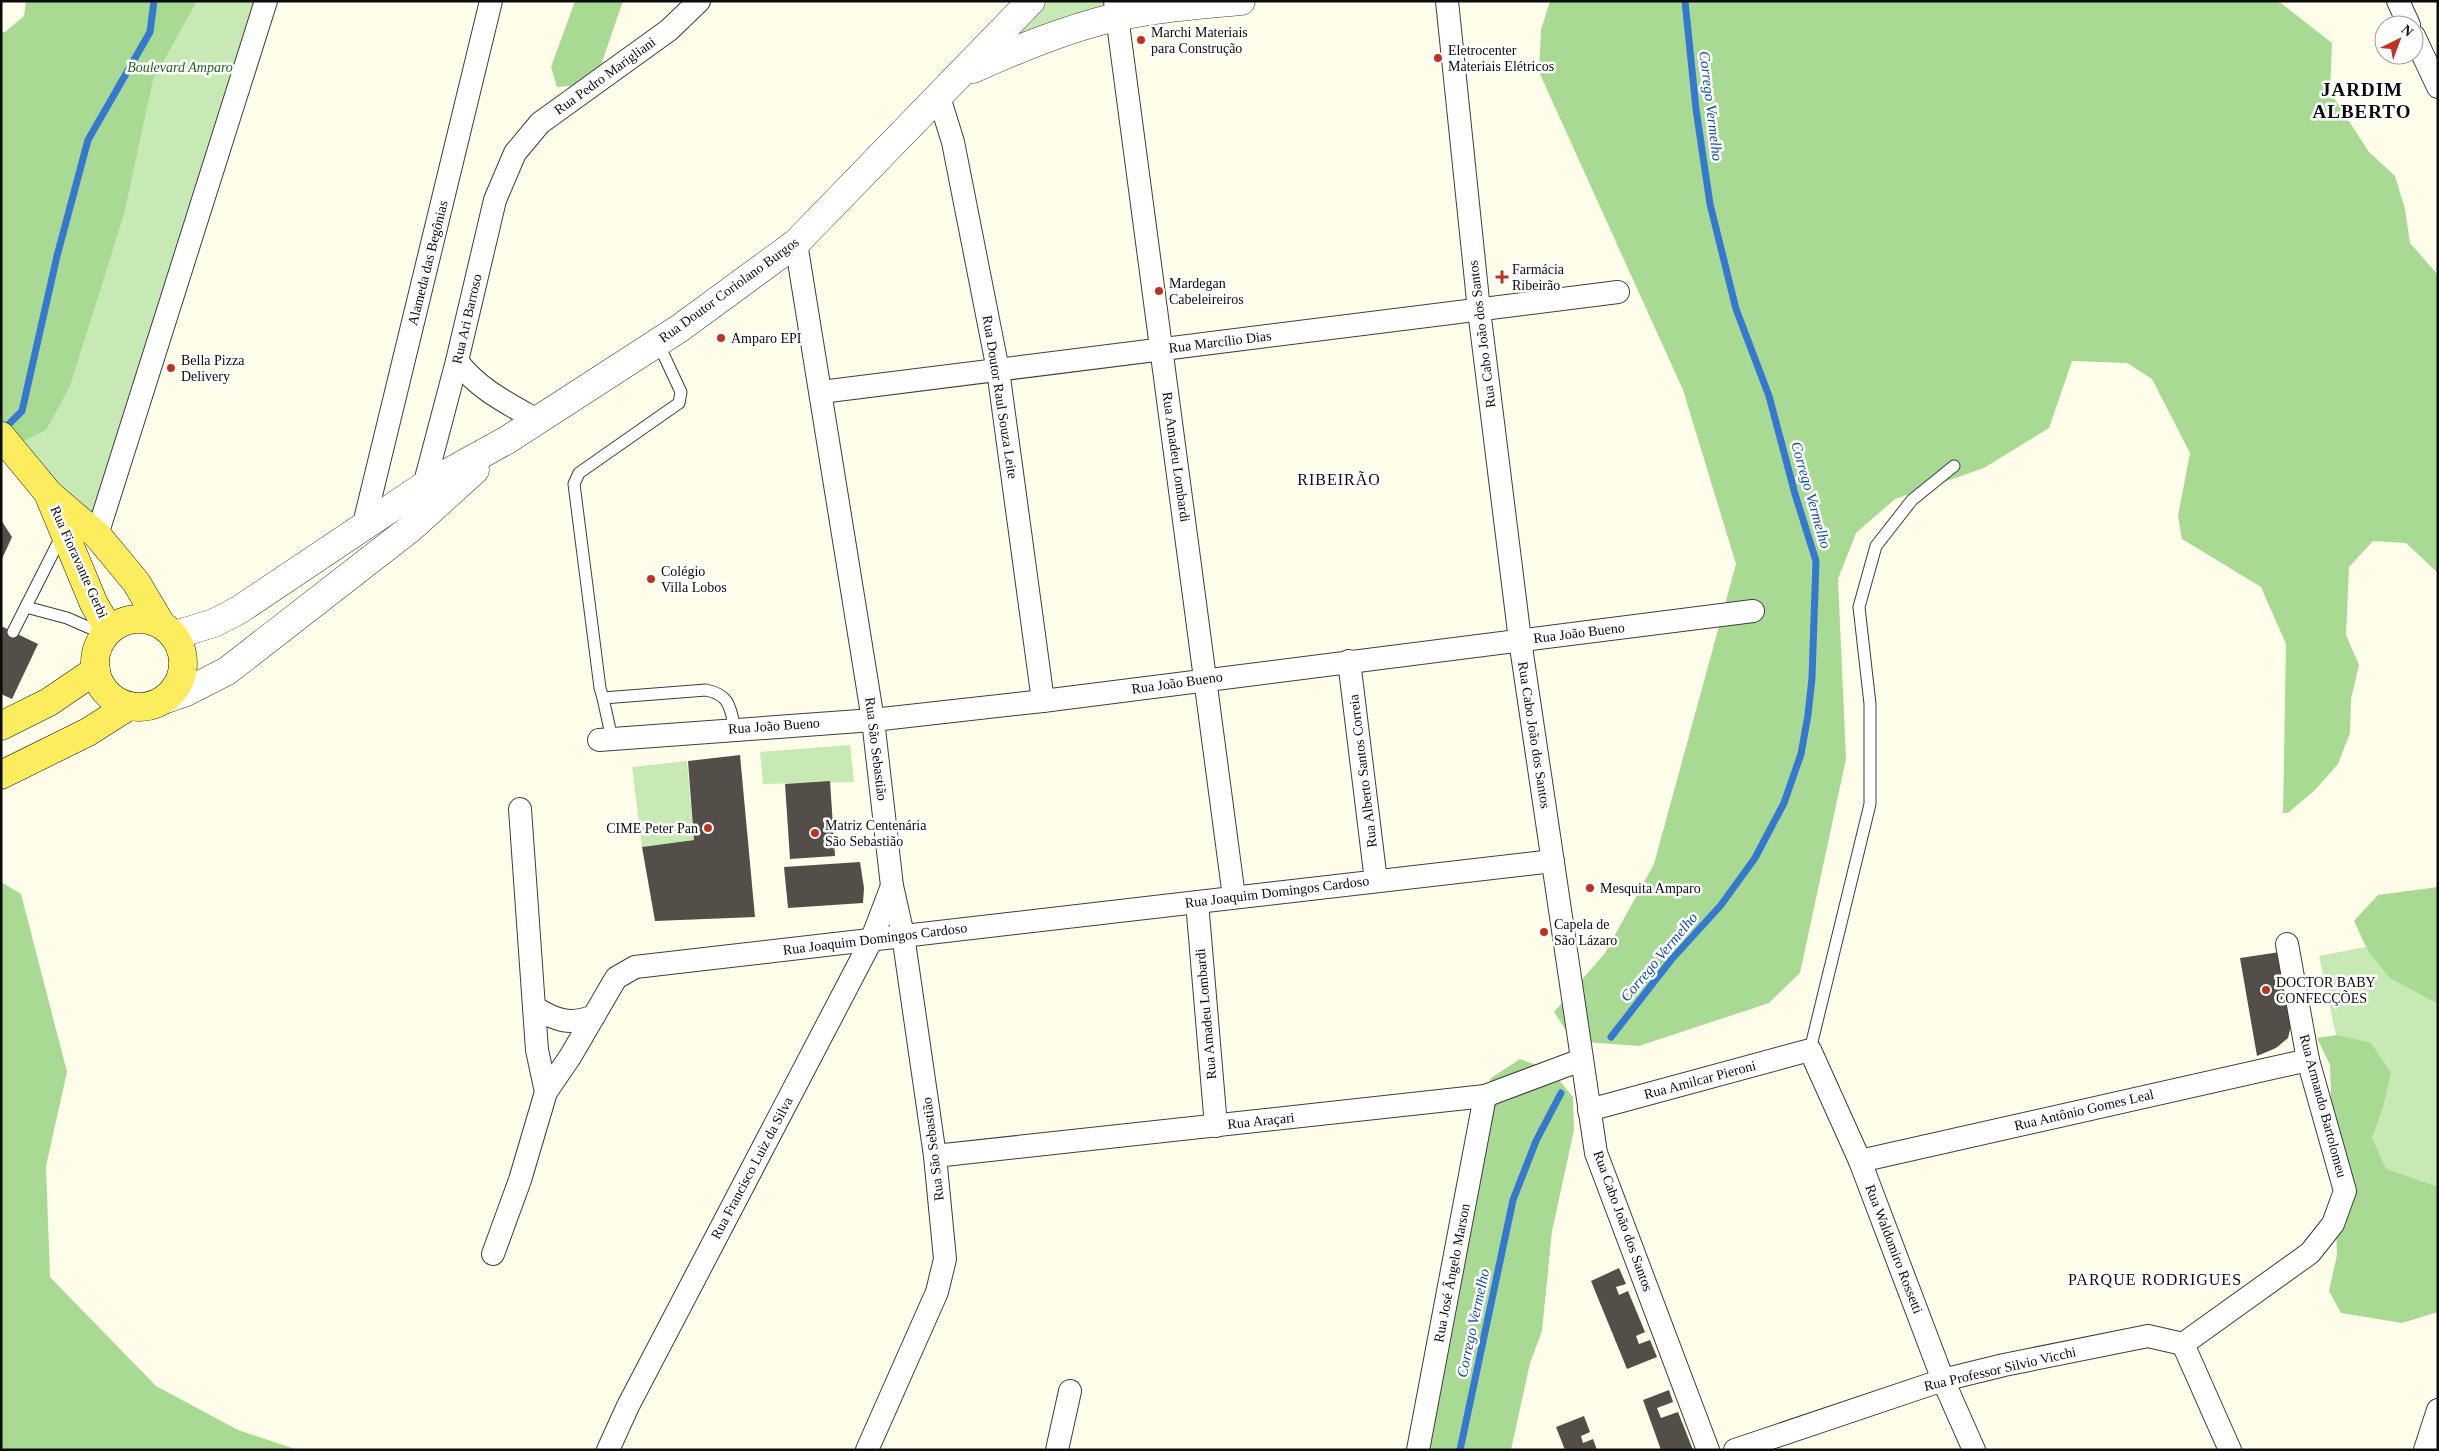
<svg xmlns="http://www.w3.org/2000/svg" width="2439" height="1451" font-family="'Times New Roman',serif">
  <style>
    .green { fill: #c7e9b4 }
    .forest { fill: #a8da93 }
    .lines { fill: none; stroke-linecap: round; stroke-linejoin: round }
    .stream { stroke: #3479cf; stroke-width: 7 }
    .building { fill: #544e48 }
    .service-casing { stroke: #3e3e3e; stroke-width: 13 }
    .minor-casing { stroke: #3e3e3e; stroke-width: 24 }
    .tertiary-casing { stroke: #3e3e3e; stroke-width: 29 }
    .primary-casing { stroke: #1c1c1c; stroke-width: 29 }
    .service { stroke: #fff; stroke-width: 11 }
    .minor { stroke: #fff; stroke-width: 22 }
    .tertiary { stroke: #fff; stroke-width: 28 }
    .primary { stroke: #fbed5e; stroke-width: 28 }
    .poi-dot { fill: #bd3322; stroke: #fff; stroke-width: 2 }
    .labels { text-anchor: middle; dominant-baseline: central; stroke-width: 5; stroke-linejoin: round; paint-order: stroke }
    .poi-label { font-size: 14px; fill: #0b0b0b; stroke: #fff; text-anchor: start }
    .park-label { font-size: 14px; font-style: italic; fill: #1f631c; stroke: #fff }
    .street-label { font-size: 14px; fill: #0b0b0b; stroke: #fff }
    .water-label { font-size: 15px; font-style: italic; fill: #144c9e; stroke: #fff }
    .quarter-label { font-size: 16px; letter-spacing: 1px; fill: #0b0b0b; stroke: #fff }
    .district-label { font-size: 19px; font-weight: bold; letter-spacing: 1px; fill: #0b0b0b; stroke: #fff }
  </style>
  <rect width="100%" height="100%" fill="#fffeea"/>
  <g class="green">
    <polygon points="135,1 266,1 96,533 10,442"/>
    <polygon points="1038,1 1112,1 1113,15 979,59"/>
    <polygon points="850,745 854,782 763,784 760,752"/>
    <polygon points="687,761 694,840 642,847 632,767"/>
    <polygon points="2438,933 2438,1311 2369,1188 2319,956"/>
  </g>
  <g class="forest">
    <polygon points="26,1 197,1 153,80 124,214 70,386 46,430 12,447 1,441 1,32 5,32 24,16"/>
    <polygon points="575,1 623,1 600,68 580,85 557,87 551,67"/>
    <polygon points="1550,1 2274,1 2281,3 2332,43 2330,92 2369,152 2395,176 2405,209 2410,243 2438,275 2438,573 2406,543 2373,541 2349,567 2346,635 2359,665 2351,699 2350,733 2338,764 2315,790 2288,813 2283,813 2286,644 2261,587 2182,539 2178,516 2190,453 2152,379 2127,363 2072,361 2049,428 1984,468 1895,499 1856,533 1838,579 1846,759 1800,973 1769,1003 1639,1046 1573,1041 1554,1012 1605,953 1654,864 1736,564 1683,390 1539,72 1541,30"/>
    <polygon points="1,882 21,894 67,1072 46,1166 50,1277 156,1386 238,1430 298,1450 2,1450"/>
    <polygon points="2438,887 2438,1004 2390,978 2368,951 2354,921 2378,895"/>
    <polygon points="2337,1035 2371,1043 2391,1073 2383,1107 2372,1138 2386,1169 2438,1187 2438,1312 2402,1323 2341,1313 2329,1291 2337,1255 2330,1065 2317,1038"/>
    <polygon points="1520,1059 1551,1070 1573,1097 1574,1130 1552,1231 1542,1331 1530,1363 1511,1450 1410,1450 1477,1108 1491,1078"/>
  </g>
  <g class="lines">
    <g class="stream">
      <polyline points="2,431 22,411 57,256 88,140 150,32 154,1"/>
      <polyline points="1611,1037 1671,960 1721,905 1755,858 1784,803 1801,754 1808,715 1812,678 1816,561 1795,494 1769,396 1736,309 1710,204 1696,109 1685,1"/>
      <polyline points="1460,1450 1513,1200 1536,1141 1561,1093"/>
    </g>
  </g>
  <g class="building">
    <polygon points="1,520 12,537 1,561"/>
    <polygon points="1,626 38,644 12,699 1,694"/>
    <polygon points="740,755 755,917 655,921 642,847 694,840 688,761"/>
    <polygon points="830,781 835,856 790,859 785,784"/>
    <polygon points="860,862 864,888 863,903 788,908 784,867"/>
    <polygon points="2280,952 2292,1021 2288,1038 2276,1048 2257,1056 2240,958"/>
    <polygon points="1619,1268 1626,1284 1616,1287 1619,1295 1628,1291 1645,1332 1636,1336 1639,1344 1650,1340 1657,1357 1627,1369 1591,1281"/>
    <polygon points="1669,1390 1673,1402 1657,1408 1661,1418 1678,1412 1693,1450 1661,1450 1643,1400"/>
    <polygon points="1584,1416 1590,1432 1581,1436 1583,1443 1593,1439 1597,1450 1565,1450 1556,1427"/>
  </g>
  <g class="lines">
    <g class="service-casing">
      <g id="service">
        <path d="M658 343 681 392 679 403 579 473 574 484 600 688 603 698 706 690C730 695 730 707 735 729"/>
        <polyline points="26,607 67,618 106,635"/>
        <polyline points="13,632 62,535"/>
        <polyline points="603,698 612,739"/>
        <polyline points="1810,1050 1870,804 1870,704 1859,607 1876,546 1912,500 1954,466"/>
      </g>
    </g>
    <g class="minor-casing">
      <g id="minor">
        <polyline points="1115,1 1234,897"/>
        <polyline points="1447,1 1479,310 1520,640 1596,1153 1708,1450"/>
        <polyline points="2398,1 2409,25"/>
        <polyline points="2414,36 2438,87"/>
        <polyline points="939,97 953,142 998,370 1043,701"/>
        <polyline points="796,243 873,720 892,886 903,935 935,1156 945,1259 937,1292 867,1450"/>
        <path d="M457 361C478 389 507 403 537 420"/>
        <polyline points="821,392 1618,292"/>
        <polyline points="424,486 457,361 495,200 515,153 540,123 669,30 699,1"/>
        <polyline points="364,524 491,1"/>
        <polyline points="97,535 266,1"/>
        <polyline points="1349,661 1376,881"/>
        <polyline points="599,740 873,720 1043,701 1753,611"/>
        <polyline points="520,809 537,1050 546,1092 570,1057 616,978 635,967 1553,861"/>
        <polyline points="1197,902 1216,1126"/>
        <path d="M534 1007C555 1020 570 1026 594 1016"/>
        <polyline points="1589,1110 1810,1050 1860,1161 1943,1380 1974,1450"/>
        <polyline points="935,1156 1485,1096 1581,1060"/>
        <polyline points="1860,1161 2308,1060"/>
        <polyline points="493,1254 520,1180 546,1092"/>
        <polyline points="2183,1344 2310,1253 2333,1224 2345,1191 2308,1060 2287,944"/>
        <polyline points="2183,1344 2230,1450"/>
        <polyline points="608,1450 628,1406 871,941 892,886"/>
        <polyline points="1057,1450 1070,1391"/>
        <polyline points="1418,1450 1485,1096"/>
        <polyline points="1735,1450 1943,1380 2004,1365 2148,1336 2183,1344"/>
        <polyline points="2425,1450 2438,1410"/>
      </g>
    </g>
    <g class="tertiary-casing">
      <g id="tertiary">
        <path d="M973 69C1020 48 1066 29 1116 17 1157 8 1200 5 1241 1"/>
        <polyline points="175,635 214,623 239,610 424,486 507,440 680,328 796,243 1031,1"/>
        <polyline points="166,699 186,692 227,671 411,528 475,470"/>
      </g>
    </g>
    <g class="primary-casing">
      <g id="primary">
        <polyline points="1,436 49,494 97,535 136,582 161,624"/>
        <polyline points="50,498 94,604 109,630"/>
        <circle cx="139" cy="663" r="44"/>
        <polyline points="1,726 49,702 96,670"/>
        <polyline points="1,775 88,732 129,706"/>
      </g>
    </g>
    <use href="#service" class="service"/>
    <use href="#minor" class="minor"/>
    <use href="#tertiary" class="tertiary"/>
    <use href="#primary" class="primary"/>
  </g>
  <g class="poi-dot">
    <circle cx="1141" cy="40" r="5"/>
    <circle cx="1438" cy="58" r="5"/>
    <path d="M1499.5 269.5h5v5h5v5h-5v5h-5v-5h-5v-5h5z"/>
    <circle cx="1159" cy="291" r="5"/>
    <circle cx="721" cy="338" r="5"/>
    <circle cx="171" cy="368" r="5"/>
    <circle cx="651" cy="579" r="5"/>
    <circle cx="708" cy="828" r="5"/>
    <circle cx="815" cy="833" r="5"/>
    <circle cx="1590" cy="888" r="5"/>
    <circle cx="1544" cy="932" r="5"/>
    <circle cx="2266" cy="990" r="5"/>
  </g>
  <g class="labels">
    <g class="poi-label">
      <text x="1151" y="32">Marchi Materiais<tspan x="1151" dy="16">para Construção</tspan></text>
      <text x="1448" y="50">Eletrocenter<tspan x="1448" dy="16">Materiais Elétricos</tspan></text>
      <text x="1512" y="269">Farmácia<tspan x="1512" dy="16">Ribeirão</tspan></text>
      <text x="1169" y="283">Mardegan<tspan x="1169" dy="16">Cabeleireiros</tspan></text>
      <text x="731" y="338">Amparo EPI</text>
      <text x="181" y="360">Bella Pizza<tspan x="181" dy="16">Delivery</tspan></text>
      <text x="661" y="571">Colégio<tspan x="661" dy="16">Villa Lobos</tspan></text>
      <text x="825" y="825">Matriz Centenária<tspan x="825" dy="16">São Sebastião</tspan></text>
      <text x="698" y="828" text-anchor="end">CIME Peter Pan</text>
      <text x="1600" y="888">Mesquita Amparo</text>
      <text x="1554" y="924">Capela de<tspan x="1554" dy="16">São Lázaro</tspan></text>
      <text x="2276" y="982">DOCTOR BABY<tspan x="2276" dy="16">CONFECÇÕES</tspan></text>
    </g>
    <g class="park-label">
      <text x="180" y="67">Boulevard Amparo</text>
    </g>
    <g class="street-label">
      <text transform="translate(605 76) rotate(-36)">Rua Pedro Marigliani</text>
      <text transform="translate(428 263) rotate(-76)">Alameda das Begônias</text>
      <text transform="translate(729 290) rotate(-36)">Rua Doutor Coriolano Burgos</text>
      <text transform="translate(467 319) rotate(-77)">Rua Ari Barroso</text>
      <text transform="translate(1482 334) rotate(-97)">Rua Cabo João dos Santos</text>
      <text transform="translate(1220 342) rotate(-7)">Rua Marcílio Dias</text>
      <text transform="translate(1000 397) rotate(81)">Rua Doutor Raul Souza Leite</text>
      <text transform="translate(1176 457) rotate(82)">Rua Amadeu Lombardi</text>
      <text transform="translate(79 562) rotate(66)">Rua Fioravante Gerbi</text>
      <text transform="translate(1579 633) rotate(-7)">Rua João Bueno</text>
      <text transform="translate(1177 683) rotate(-8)">Rua João Bueno</text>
      <text transform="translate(774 726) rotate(-4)">Rua João Bueno</text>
      <text transform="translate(1534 735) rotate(81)">Rua Cabo João dos Santos</text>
      <text transform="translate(876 749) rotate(83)">Rua São Sebastião</text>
      <text transform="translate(1363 771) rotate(-97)">Rua Alberto Santos Correia</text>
      <text transform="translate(1277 892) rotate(-7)">Rua Joaquim Domingos Cardoso</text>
      <text transform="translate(875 939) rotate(-7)">Rua Joaquim Domingos Cardoso</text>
      <text transform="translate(1206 1014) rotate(-95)">Rua Amadeu Lombardi</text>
      <text transform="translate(1700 1080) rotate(-15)">Rua Amilcar Pieroni</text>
      <text transform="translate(2323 1106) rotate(75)">Rua Armando Bartolomeu</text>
      <text transform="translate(2084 1110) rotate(-13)">Rua Antônio Gomes Leal</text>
      <text transform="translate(1261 1121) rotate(-6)">Rua Araçari</text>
      <text transform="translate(933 1149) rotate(-97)">Rua São Sebastião</text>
      <text transform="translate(752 1168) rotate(-62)">Rua Francisco Luiz da Silva</text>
      <text transform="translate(1623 1221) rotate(70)">Rua Cabo João dos Santos</text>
      <text transform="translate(1894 1249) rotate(69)">Rua Waldomiro Rossetti</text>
      <text transform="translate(1452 1273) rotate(-79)">Rua José Ângelo Marson</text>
      <text transform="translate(2000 1369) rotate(-13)">Rua Professor Silvio Vicchi</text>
    </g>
    <g class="water-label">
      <text transform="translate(1711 106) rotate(83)">Corrego Vermelho</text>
      <text transform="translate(1811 495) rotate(74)">Corrego Vermelho</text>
      <text transform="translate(1659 957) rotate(-50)">Corrego Vermelho</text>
      <text transform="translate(1473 1323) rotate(-78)">Corrego Vermelho</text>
    </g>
    <g class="quarter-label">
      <text x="1339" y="479">RIBEIRÃO</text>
      <text x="2155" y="1279">PARQUE RODRIGUES</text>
    </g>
    <g class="district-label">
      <text x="2362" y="89">JARDIM<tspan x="2362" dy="22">ALBERTO</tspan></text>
    </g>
  </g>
  <rect width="2439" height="1451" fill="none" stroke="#0b0b0b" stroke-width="5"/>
  <g transform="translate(2399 40) rotate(42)"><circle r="24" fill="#ffffff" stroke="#9d9d9d"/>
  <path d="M0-4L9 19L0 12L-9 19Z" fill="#bd3322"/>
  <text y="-8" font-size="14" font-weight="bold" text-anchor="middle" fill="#0b0b0b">N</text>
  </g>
</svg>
